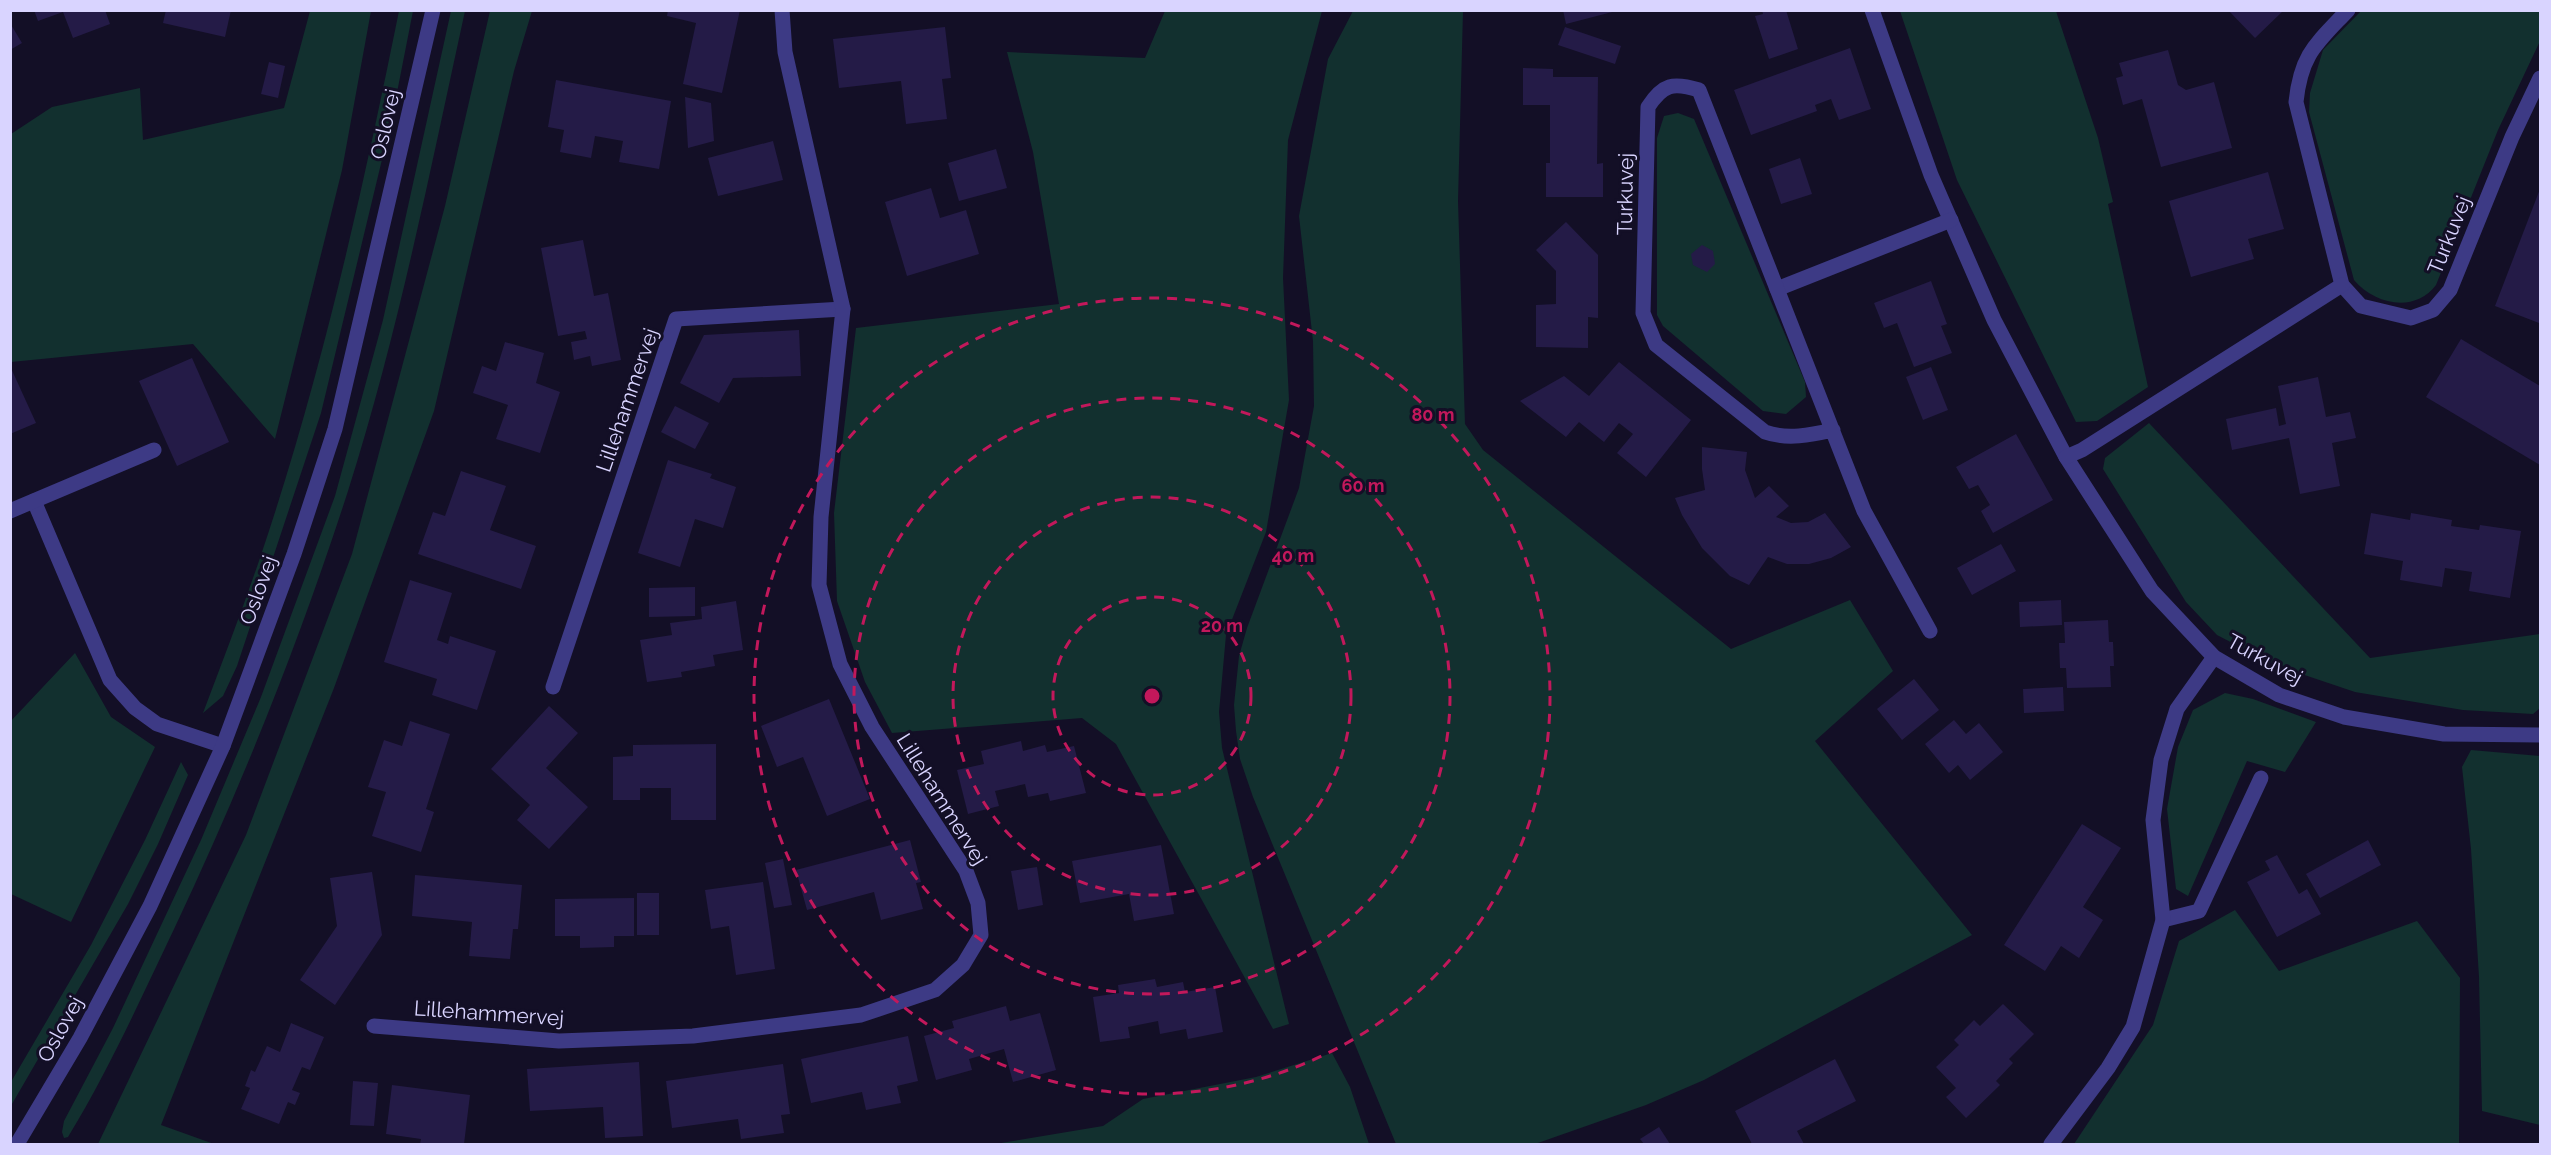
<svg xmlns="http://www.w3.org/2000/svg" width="2551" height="1155" font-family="Raleway,sans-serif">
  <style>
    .green { fill: #12302f }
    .building { fill: #241b47 }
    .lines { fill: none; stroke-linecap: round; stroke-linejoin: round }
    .minor { stroke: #3d3a85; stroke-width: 15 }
    .ring { fill: none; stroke: #c2185b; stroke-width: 3; stroke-dasharray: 10 8 }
    .labels { text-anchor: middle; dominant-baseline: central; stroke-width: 6; stroke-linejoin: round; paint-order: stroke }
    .street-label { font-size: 21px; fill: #d9d4ff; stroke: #130f26 }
    .centre { fill: #c2185b; stroke: #130f26; stroke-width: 3 }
    .ring-label { font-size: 18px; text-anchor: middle; font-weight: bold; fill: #c2185b; stroke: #130f26; stroke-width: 6; stroke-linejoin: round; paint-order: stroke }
  </style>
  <rect width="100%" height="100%" fill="#130f26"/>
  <g class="green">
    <polygon points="310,11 371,11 342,170 275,439 193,344 11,362 11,134 52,107 140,88 143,140 284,108"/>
    <path d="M399 11H413L392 118 321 413 237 666 223 696 203 713C223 660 243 608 261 555 321 377 362 194 399 11Z"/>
    <path d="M451 11H465C430 171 398 334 348 491 300 640 242 785 175 927 141 998 109 1070 68 1137L64 1138 62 1132 64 1121 113 1028 201 840 261 697 335 496 383 320Z"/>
    <polygon points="490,11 532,11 514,71 434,411 334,688 161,1125 214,1144 98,1144 246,835 352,554 445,206"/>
    <polygon points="1165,11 1322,11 1288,140 1283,278 1289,400 1266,532 1226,635 1219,712 1222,748 1289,1024 1273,1029 1116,744 1082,718 892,733 865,682 837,601 834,513 856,328 1059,304 1033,152 1007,52 1145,58"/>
    <polygon points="1353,11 1463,11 1458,201 1465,424 1483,450 1731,649 1850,600 1893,671 1815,741 1972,935 1704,1080 1646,1105 1535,1144 1396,1144 1253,797 1240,759 1236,731 1234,705 1239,656 1247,628 1299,488 1314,406 1313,341 1299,216 1328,59"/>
    <polygon points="1900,11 2056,11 2098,138 2113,202 2108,204 2148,387 2097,421 2076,422 1957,180"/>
    <path d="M2361 11H2540V41L2498 130 2436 285C2415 313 2375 305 2354 280L2309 112 2310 93 2323 50Z"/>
    <polygon points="1678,113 1694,119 1805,382 1806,397 1786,414 1763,411 1663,326 1657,315 1657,138 1664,116"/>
    <polygon points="2149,423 2370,658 2540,634 2540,708 2533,714 2463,710 2355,692 2275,665 2217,635 2186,602 2103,469 2105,458"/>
    <polygon points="75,653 111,717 155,747 71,922 11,894 10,722"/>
    <polygon points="2225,693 2253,699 2316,722 2285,772 2247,761 2188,896 2176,889 2167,809 2178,747 2193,710"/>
    <polygon points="2471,750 2540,756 2540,1125 2482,1111 2479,977 2471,849 2462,767"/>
    <polygon points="181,762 188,775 158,844 128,904 12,1104 11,1082 91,945 145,840"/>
    <polygon points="2235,910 2279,971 2417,921 2460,978 2459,1144 2074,1144 2153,1025 2179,941"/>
    <polygon points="1332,1053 1350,1087 1369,1144 995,1144 1103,1126 1143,1099 1256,1077"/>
  </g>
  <g class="building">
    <polygon points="34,10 105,10 110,24 73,38 63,12 38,21"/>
    <polygon points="166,10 231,10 225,37 163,23"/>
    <polygon points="668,10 740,10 722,93 683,84 696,23 667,16"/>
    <polygon points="1563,10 1616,10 1616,11 1566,24"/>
    <polygon points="1762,10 1786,10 1798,49 1769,59 1755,16 1763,14"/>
    <polygon points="2228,10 2284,10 2255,38"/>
    <polygon points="10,23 22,43 10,50"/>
    <polygon points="945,27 951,78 942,79 947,119 906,124 901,81 839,88 833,39"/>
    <polygon points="1565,27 1621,46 1615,64 1558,45"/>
    <polygon points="1850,48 1871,109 1839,120 1831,99 1815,105 1817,111 1751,135 1734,90"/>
    <polygon points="2168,50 2178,85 2186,90 2214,82 2232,148 2161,167 2142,99 2123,105 2116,78 2123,76 2119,63"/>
    <polygon points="269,62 285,66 278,98 261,94"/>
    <polygon points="1523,68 1553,69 1553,77 1598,77 1597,164 1603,163 1603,197 1546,197 1546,163 1550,163 1550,105 1523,105"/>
    <polygon points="556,80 671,101 659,169 619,162 623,141 595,136 591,158 560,152 564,130 548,127"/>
    <polygon points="685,97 711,103 714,141 688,148"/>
    <polygon points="773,141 783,180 718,196 708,158"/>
    <polygon points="996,149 1007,188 959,201 948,163"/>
    <polygon points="1800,158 1812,194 1781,204 1769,169"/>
    <polygon points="2268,172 2284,229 2248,239 2254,259 2191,277 2169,201"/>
    <polygon points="931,188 940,218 966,210 979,254 907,276 885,202"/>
    <polygon points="2540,189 2540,320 2539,323 2495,306"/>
    <polygon points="1566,222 1598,255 1598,318 1588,317 1588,348 1536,347 1536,305 1556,304 1556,271 1536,250"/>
    <polygon points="583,240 594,296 608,293 621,360 592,366 590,356 574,360 571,342 587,339 585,331 558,336 541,248"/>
    <polygon points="1702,245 1713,251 1715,264 1707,272 1693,265 1691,254"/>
    <polygon points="1931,281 1947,324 1941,326 1952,353 1914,367 1897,323 1884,328 1874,303"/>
    <polygon points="799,330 801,376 733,378 719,403 680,383 704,335"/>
    <polygon points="2461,339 2540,386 2540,465 2426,397"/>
    <polygon points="505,342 544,353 536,383 560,392 540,453 496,439 508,405 473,393 482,366 496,371"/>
    <polygon points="192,358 229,442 177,466 139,381"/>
    <polygon points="1619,362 1691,420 1646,477 1617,453 1633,434 1619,423 1604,442 1579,422 1566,437 1520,401 1564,376 1589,396"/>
    <polygon points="10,366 36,423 10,434"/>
    <polygon points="1931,367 1948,410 1923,420 1906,377"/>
    <polygon points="2318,377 2326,417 2350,412 2356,438 2332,443 2340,486 2300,494 2289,438 2232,450 2226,419 2276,408 2279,426 2286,424 2278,386"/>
    <polygon points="675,406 709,423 695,449 661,432"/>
    <polygon points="2016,434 2053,500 1993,533 1981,511 1990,505 1978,485 1969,489 1956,467"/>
    <polygon points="1702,447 1747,452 1745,470 1755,498 1769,486 1789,506 1776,517 1791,523 1808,522 1825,513 1851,547 1831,558 1809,564 1787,564 1768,557 1749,585 1730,576 1702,548 1682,515 1675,498 1705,490 1702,469"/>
    <polygon points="668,460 712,474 710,478 736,487 723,528 695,519 680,567 638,553"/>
    <polygon points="461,471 506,486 490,530 536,546 521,589 418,554 433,512 445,516"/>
    <polygon points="2371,513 2410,520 2411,513 2452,520 2451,526 2479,530 2480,525 2521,531 2510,598 2469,591 2472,572 2445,568 2442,587 2400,580 2403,561 2364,554"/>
    <polygon points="2001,544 2016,571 1972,595 1957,568"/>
    <polygon points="410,580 452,593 437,640 448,644 450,636 496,651 477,710 432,695 437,679 384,662"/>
    <polygon points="695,587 695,616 649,617 649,588"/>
    <polygon points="2061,600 2062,625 2020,627 2019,602"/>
    <polygon points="736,601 743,650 713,655 715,666 681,672 682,677 647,682 640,640 672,635 670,623 702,619 701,607"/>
    <polygon points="2108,620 2109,642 2113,642 2114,666 2110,666 2111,687 2067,688 2066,668 2060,668 2059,643 2065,643 2064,622"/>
    <polygon points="1914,679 1939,710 1902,740 1877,709"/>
    <polygon points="2063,687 2064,711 2024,713 2023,689"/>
    <polygon points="829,699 870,799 827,816 803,757 777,767 761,726"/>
    <polygon points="549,706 578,733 546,768 588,807 549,849 517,820 530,805 491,769"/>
    <polygon points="1954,720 1966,734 1979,723 2003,752 1970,780 1958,765 1949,773 1925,744"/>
    <polygon points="410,721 450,734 426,809 434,812 421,852 372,836 386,792 368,787 384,740 402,746"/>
    <polygon points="1021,741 1023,751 1045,745 1047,752 1074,746 1086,793 1050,801 1048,793 1028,797 1025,784 995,791 999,806 968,814 957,770 984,764 981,751"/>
    <polygon points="716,744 716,820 671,820 671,788 640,788 640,800 613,800 613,757 633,756 633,745"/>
    <polygon points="2082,824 2121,848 2083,907 2103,920 2079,958 2061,946 2045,971 2004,945"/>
    <polygon points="910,840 921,882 916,883 923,909 881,920 874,892 807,910 796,870"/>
    <polygon points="2368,840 2381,865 2320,898 2306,874"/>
    <polygon points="1161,845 1174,914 1134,921 1129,894 1080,903 1072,861"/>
    <polygon points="2277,855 2299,894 2307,889 2321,914 2277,937 2247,882 2270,870 2265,861"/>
    <polygon points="783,859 792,905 774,908 765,863"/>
    <polygon points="1037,867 1043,905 1018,910 1011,871"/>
    <polygon points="372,872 382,935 335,1005 300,980 337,926 330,878"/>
    <polygon points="415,875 522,885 518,929 513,929 510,959 469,956 472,922 412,916"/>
    <polygon points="763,882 775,969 736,975 729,926 711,929 705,890"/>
    <rect x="637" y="893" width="22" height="42"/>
    <polygon points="634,898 634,936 614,936 614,947 580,948 580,936 555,936 555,899"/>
    <polygon points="1155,979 1157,987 1183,982 1185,992 1215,987 1223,1032 1188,1039 1186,1029 1160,1034 1158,1021 1128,1027 1130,1038 1100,1042 1093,997 1119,993 1118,985"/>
    <polygon points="2003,1004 2034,1034 2009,1059 2013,1063 1996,1081 2000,1085 1966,1118 1946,1097 1956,1088 1936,1067 1959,1045 1954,1040 1974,1020 1980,1026"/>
    <polygon points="1006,1006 1010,1021 1040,1013 1056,1070 1013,1082 1004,1049 969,1059 972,1070 936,1080 924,1036 954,1028 952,1021"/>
    <polygon points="291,1023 324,1037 310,1070 302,1067 292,1090 300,1093 295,1105 288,1102 279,1124 241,1109 250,1088 245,1086 251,1070 255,1072 267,1046 280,1052"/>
    <polygon points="908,1036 918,1081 897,1086 901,1103 866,1110 862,1092 811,1103 801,1059"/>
    <polygon points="1835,1059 1856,1101 1797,1131 1804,1144 1752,1144 1735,1111"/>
    <polygon points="639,1062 643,1136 605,1138 603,1107 530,1111 527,1069"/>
    <polygon points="783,1064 790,1114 781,1115 784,1133 741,1139 738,1119 672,1128 666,1081"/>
    <polygon points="353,1081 378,1083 374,1126 350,1125"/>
    <polygon points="392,1085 470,1095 464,1144 420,1144 421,1139 386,1134"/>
    <polygon points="1659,1127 1670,1144 1644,1144 1640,1139"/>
  </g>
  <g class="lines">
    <g class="minor">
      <polyline points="1872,10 1931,175 1994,320 2066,457 2152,591 2214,657 2279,695 2344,717 2444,734 2540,735"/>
      <path d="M2348 10C2316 44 2301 54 2296 102L2342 285 2361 306 2411 318 2433 310 2450 290 2512 137 2540 78"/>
      <polyline points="1777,289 1951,220"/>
      <path d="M1833 430C1811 435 1787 440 1765 432L1656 345 1643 313 1648 107C1663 84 1673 82 1699 90L1864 511 1930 631"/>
      <polyline points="2066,457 2082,450 2342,285"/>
      <polyline points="34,501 110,680 135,708 157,724 223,746"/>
      <polyline points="10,511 154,450"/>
      <polyline points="553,687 676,319 843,309"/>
      <polyline points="2163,920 2199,911 2261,778"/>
      <polyline points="374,1026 559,1041 693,1036 861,1015 935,990 963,965 981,935 978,903 966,871 872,727 840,664 819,585 821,517 843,309 785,52 782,10"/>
      <polyline points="17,1144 80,1038 150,906 223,746 294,554 335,429 433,10"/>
      <polyline points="2051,1144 2108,1068 2133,1027 2163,920 2153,820 2161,760 2177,709 2214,657"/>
    </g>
  </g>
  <g class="ring">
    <circle cx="1152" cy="696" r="99"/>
    <circle cx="1152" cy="696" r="199"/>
    <circle cx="1152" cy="696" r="298"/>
    <circle cx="1152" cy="696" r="398"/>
  </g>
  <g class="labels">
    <g class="street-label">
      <text transform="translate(385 124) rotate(-77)">Oslovej</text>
      <text transform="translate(1625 194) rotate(-89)">Turkuvej</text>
      <text transform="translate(2449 235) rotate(-68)">Turkuvej</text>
      <text transform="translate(627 400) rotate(-71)">Lillehammervej</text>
      <text transform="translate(258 590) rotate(-70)">Oslovej</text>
      <text transform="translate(2265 659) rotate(29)">Turkuvej</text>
      <text transform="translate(942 799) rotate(58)">Lillehammervej</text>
      <text transform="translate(489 1013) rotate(4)">Lillehammervej</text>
      <text transform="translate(60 1029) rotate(-61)">Oslovej</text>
    </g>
  </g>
  <circle cx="1152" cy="696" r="9" class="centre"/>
  <g class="ring-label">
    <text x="1433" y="421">80 m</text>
    <text x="1363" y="492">60 m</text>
    <text x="1293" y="562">40 m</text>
    <text x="1222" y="632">20 m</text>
  </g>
  <rect width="2551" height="1155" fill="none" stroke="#d9d4ff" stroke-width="24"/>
</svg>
